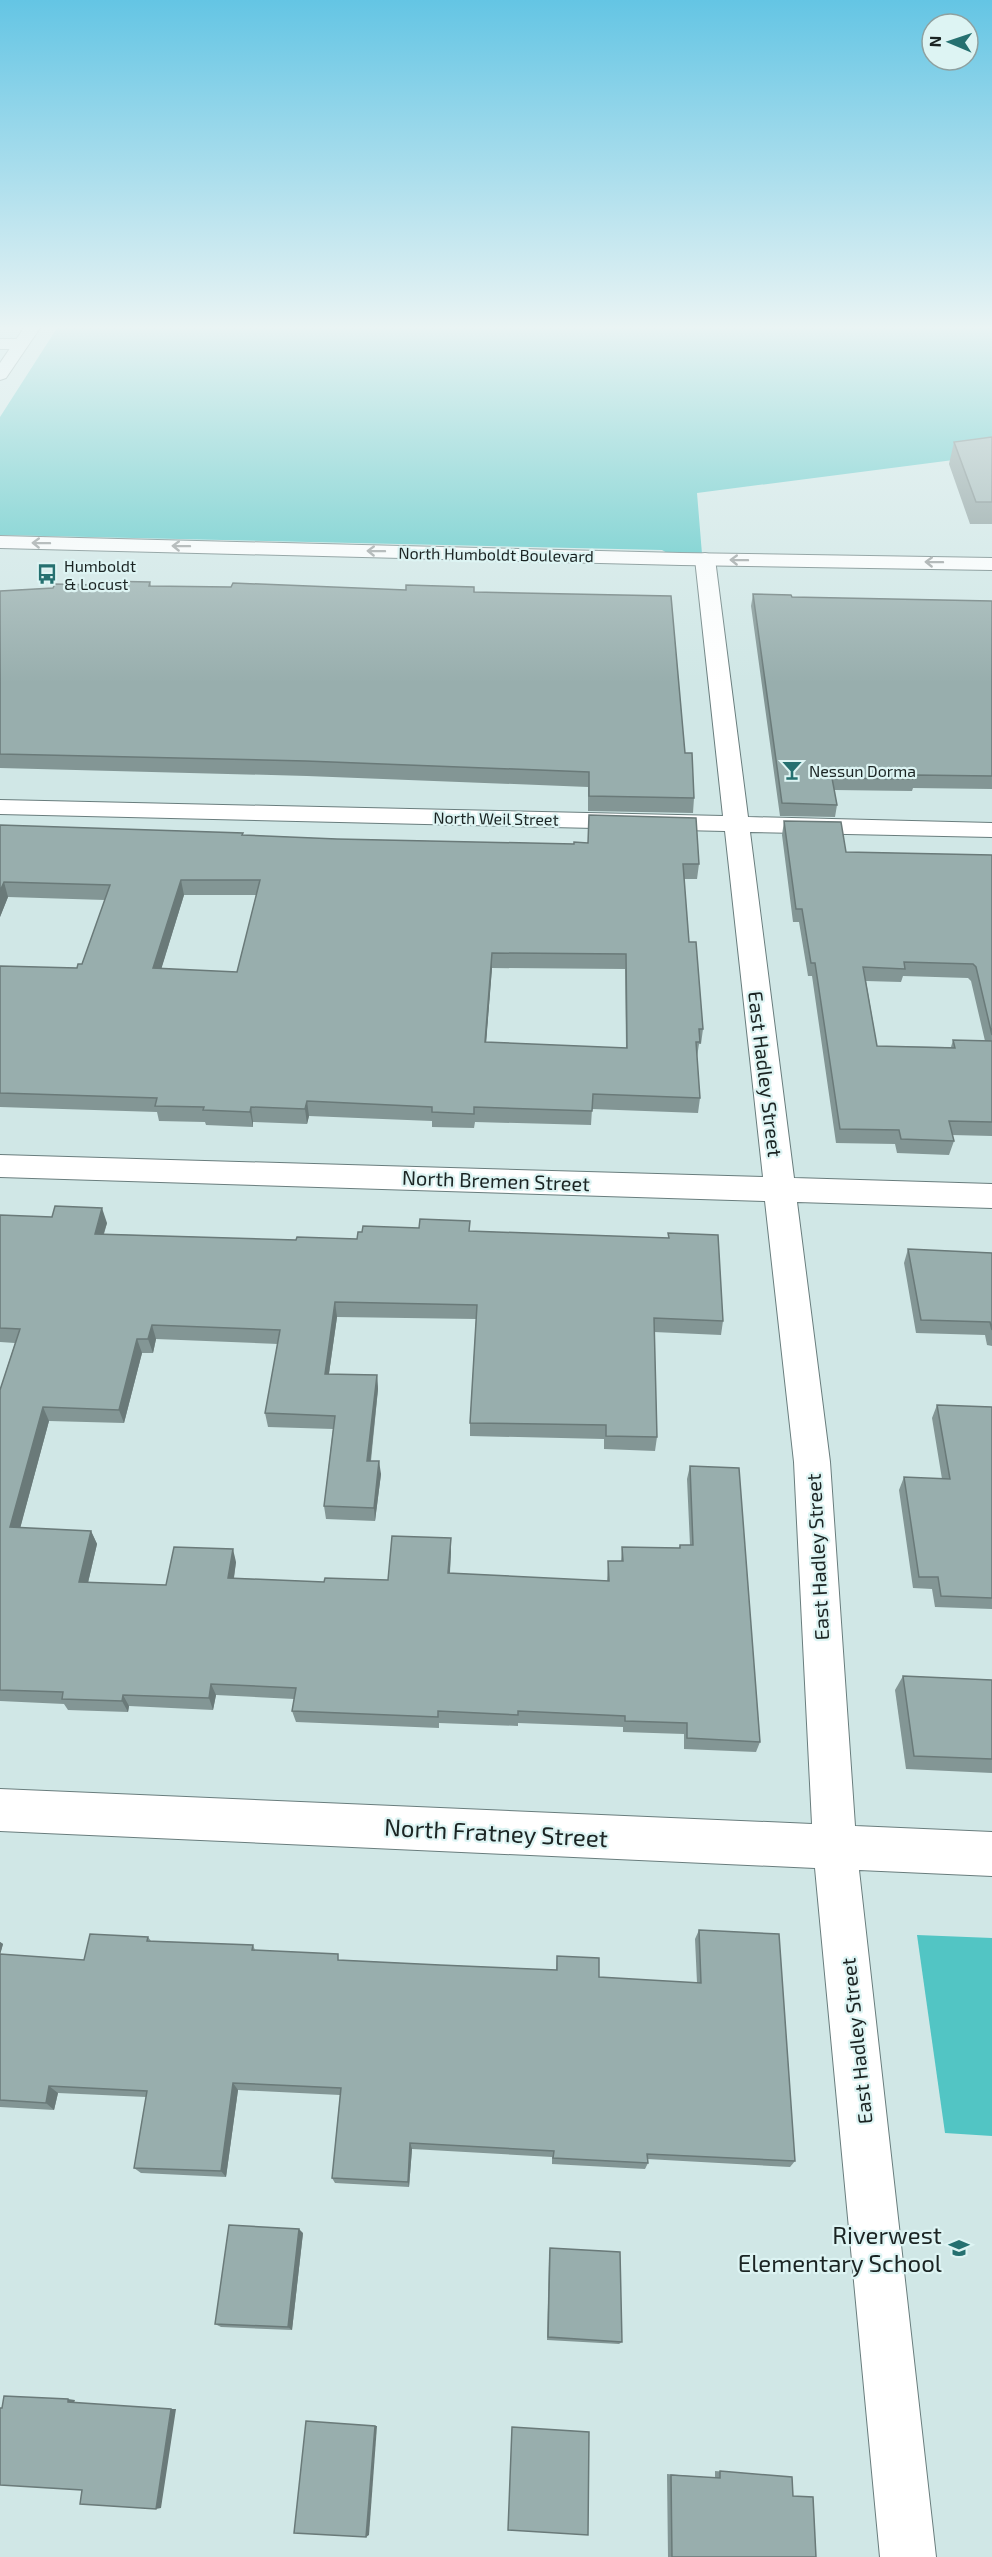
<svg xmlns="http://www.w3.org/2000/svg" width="992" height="2557" font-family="'Exo 2',sans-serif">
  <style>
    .green { fill: #52c5c4 }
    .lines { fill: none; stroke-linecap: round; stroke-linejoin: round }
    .street-casing { stroke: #697d7d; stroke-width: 2 }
    .secondary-casing { stroke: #697d7d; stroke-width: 2 }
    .street { fill: #fff; fill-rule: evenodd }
    .secondary { fill: #fff; fill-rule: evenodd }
    .wall { fill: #839695; fill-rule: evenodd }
    .shaded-wall { fill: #6a7a79 }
    .building { fill: #98aead; stroke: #6a7a79; stroke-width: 1.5; fill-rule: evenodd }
    .oneway { stroke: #989c9c }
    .labels { text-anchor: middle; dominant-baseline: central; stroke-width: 4.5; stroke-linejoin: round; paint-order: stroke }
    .far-street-label { font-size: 16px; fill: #1b2423; stroke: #ddf4f3 }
    .far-poi-label { font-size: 16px; fill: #1b2423; stroke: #ddf4f3; text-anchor: start }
    .street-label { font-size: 20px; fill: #1b2423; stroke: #ddf4f3 }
    .near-street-label { font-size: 24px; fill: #1b2423; stroke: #ddf4f3 }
    .near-poi-label { font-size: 24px; fill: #1b2423; stroke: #ddf4f3; text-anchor: end }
  </style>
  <rect width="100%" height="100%" fill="#d0e7e6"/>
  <g class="green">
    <polygon points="59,325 992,325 992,455 697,493 702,554 669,554 662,550 0,535 0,417"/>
    <polygon points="917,1935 992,1938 992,2136 945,2133"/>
  </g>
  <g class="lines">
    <g class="street-casing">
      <g id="street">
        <polygon points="0,339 21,339 29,344 21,349 0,349"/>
        <polygon points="705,553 712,555 715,559 748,817 992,823 992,837 750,832 794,1178 992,1184 992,1208 797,1202 830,1462 855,1826 992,1832 992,1876 859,1870 936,2557 880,2557 815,1868 0,1831 0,1789 812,1824 794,1462 765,1201 0,1177 0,1155 763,1177 725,831 0,814 0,800 723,816 695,559 698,555"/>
      </g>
    </g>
    <g class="secondary-casing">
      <g id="secondary">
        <polygon points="26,325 42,325 6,378 0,380 0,363"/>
        <polygon points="0,536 681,553 992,558 992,570 681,565 0,548"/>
      </g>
    </g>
    <use href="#street" class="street"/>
    <use href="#secondary" class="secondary"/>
  </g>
  <g class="wall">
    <polygon points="992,437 992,524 970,524 949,464 954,442"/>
    <polygon points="150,582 151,586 406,590 474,587 474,592 685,753 694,798 693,813 588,811 588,787 307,776 0,768 0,591"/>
    <polygon points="753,594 792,597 992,601 992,789 913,788 912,791 834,790 837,805 835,817 780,816 751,606"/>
    <path d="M589 815 699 864 697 879H684L689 942 703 1029 701 1044H699L697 1057 700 1098 698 1113 592 1109 591 1125 475 1122 474 1128 432 1127V1121L309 1116 307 1124 253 1122V1127L206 1125 205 1122 159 1121 157 1112 0 1107V966L77 968 82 964 105 900 8 897 0 917V825L243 833V835L337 839 574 844 588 843ZM184 895H257L237 972 161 969ZM492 968 625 969 626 1048 486 1042Z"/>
    <path d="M784 821 846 852 992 855V1136L952 1135 954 1141 949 1155 897 1153 895 1144 836 1143 812 976H808L799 922H793L782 835ZM903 976 968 978 971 981 985 1041 953 1040 951 1047 877 1046 866 981 901 982Z"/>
    <polygon points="0,1215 107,1223 104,1234 296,1240 357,1239 470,1231 668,1238 668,1233 723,1321 721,1335 654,1332 657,1437 655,1451 604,1449 604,1439 470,1436 470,1423 476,1319 337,1317 329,1374 377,1375 378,1389 371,1461 381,1474 375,1521 326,1519 324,1506 333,1429 268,1427 265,1413 278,1344 156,1339 153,1353 142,1353 124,1423 49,1421 20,1528 91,1531 97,1544 88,1583 166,1585 236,1562 234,1578 324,1582 388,1580 451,1551 450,1573 607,1581 608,1561 621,1561 622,1547 679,1548 680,1545 690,1545 687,1479 690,1466 760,1742 756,1752 684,1749 684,1734 623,1732 623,1727 518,1723 518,1726 439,1723 439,1728 296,1722 292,1711 294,1699 216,1695 213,1710 129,1706 128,1712 68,1710 64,1704 0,1701 0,1390 15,1343 0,1342"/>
    <polygon points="908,1249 992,1253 992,1346 987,1345 985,1335 916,1333 904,1263"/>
    <polygon points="937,1405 992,1407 992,1609 935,1607 932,1589 913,1588 899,1490 904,1477 942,1479 932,1418"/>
    <polygon points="903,1676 992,1680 992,1773 906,1769 895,1690"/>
    <polygon points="699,1930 795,2161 790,2167 647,2159 648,2163 645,2169 552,2164 552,2157 412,2149 409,2187 335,2183 332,2178 340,2095 238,2090 226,2177 141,2173 134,2168 146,2097 58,2093 54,2110 0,2107 0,1942 3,1944 0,1954 84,1960 148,1937 151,1941 253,1945 255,1950 340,1960 440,1965 556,1970 557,1956 599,1977 697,1983 695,1939"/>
    <polygon points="303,2233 292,2330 221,2327 215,2324"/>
    <polygon points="550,2248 622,2342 619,2344 547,2340 549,2253"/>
    <polygon points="715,2471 792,2477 793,2496 813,2497 816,2557 668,2557 667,2474 715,2478"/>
  </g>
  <g class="shaded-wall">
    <polygon points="181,880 184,895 157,983 153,968"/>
    <polygon points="4,882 8,897 0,917 0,891"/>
    <polygon points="492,953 492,968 485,1057 485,1042"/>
    <polygon points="307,1101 309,1116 307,1124 305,1109"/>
    <polygon points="251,1107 253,1122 253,1127 250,1112"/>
    <polygon points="102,1208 107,1223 99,1248 95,1234"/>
    <polygon points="335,1302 337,1317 327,1387 325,1374"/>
    <polygon points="152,1325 156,1339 153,1353 148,1339"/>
    <polygon points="137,1339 142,1353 124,1423 119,1410"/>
    <polygon points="377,1375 378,1389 369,1474 367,1461"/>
    <polygon points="43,1407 49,1421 17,1540 10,1527"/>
    <polygon points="379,1461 381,1474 375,1521 374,1508"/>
    <polygon points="91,1531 97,1544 85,1595 79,1582"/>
    <polygon points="451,1538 451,1551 449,1586 448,1573"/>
    <polygon points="233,1549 236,1562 232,1590 228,1578"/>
    <polygon points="211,1684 216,1695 213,1710 209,1698"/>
    <polygon points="123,1695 129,1706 128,1712 122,1701"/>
    <polygon points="0,1942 3,1944 0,1955"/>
    <polygon points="233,2083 238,2090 226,2177 221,2171"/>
    <polygon points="49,2086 58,2093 54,2110 46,2103"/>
    <polygon points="410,2143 412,2149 409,2187 408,2182"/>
    <polygon points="299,2229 303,2233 292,2330 288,2327"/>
    <polygon points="68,2399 75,2400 74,2403 68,2402"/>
    <polygon points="171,2409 176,2409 161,2508 156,2509"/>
    <polygon points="375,2426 377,2426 369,2535 366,2537"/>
  </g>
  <g class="building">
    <polygon points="992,437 992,502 976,502 954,442"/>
    <polygon points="101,581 150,582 149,586 231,587 233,583 406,590 406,585 474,587 474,592 671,596 685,753 692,753 694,798 589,796 589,772 306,761 0,754 0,591 53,588 55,584 99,585"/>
    <polygon points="753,594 791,595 792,597 992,601 992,776 915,775 915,779 832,778 837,805 782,803"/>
    <path d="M589 815 696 818 699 864H683L689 942H696L703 1029H699L700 1042H696L700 1098 593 1094 592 1111 474 1107V1114L432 1112V1107L307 1101 305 1109 251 1107 250 1112 203 1110 204 1107 155 1106 157 1098 0 1093V966L77 968 78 964H82L110 885 4 882 0 891V825L243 833 242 835 337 839 574 844V842L588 843ZM181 880H260L237 972 153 968ZM492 953 626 954 627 1048 485 1042Z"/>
    <polygon points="784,821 841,822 846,852 992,855 992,1035 976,967 973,964 904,962 905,969 863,967 877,1046 955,1048 953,1040 992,1041 992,1122 949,1121 954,1141 901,1139 899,1130 840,1129 815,963 811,963 802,909 796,909"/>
    <polygon points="55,1206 102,1208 95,1234 296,1240 297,1237 357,1239 358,1232 362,1232 363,1226 419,1228 420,1219 470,1221 469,1231 669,1238 668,1233 718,1235 723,1321 654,1318 657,1437 606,1436 606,1425 470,1423 477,1305 335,1302 325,1374 377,1375 367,1461 379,1461 374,1508 324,1506 335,1416 265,1413 280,1330 152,1325 148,1339 137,1339 119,1410 43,1407 10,1527 91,1531 79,1582 166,1585 174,1547 233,1549 228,1578 324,1582 325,1578 388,1580 392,1536 451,1538 448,1573 609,1581 608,1561 623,1561 622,1547 680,1548 680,1545 693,1545 690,1466 739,1468 760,1742 687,1738 687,1723 625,1721 625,1716 518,1711 518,1715 438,1711 438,1717 292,1711 296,1688 211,1684 209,1698 123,1695 122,1701 62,1699 63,1692 0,1690 0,1390 20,1329 0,1328 0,1215 52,1217"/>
    <polygon points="908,1249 992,1253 992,1330 990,1322 921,1320"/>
    <polygon points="937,1405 992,1407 992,1598 941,1596 938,1577 919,1577 904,1477 950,1479"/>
    <polygon points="903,1676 992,1680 992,1759 914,1756"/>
    <polygon points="699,1930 779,1934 795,2161 647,2154 648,2163 553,2158 554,2151 410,2143 408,2182 332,2178 341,2088 233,2083 221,2171 134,2168 147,2091 49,2086 46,2103 0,2100 0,1954 84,1960 90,1934 148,1937 147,1941 253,1945 252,1950 338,1954 338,1960 440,1965 557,1970 557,1956 599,1958 599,1977 701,1983"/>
    <polygon points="229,2225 299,2229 288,2327 215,2324"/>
    <polygon points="550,2248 620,2252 622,2342 548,2337"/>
    <polygon points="4,2396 68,2399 68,2402 171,2409 156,2509 80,2504 82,2490 0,2485 0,2408 2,2408"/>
    <polygon points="306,2421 375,2426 366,2537 294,2533"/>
    <polygon points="512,2427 589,2432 588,2535 508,2530"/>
    <polygon points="720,2471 792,2477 793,2496 813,2497 816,2557 672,2557 671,2475 720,2478"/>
  </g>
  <defs><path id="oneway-shaft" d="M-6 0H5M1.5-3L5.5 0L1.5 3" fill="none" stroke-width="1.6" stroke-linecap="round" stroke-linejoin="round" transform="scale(1.5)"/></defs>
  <g class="oneway">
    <use href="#oneway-shaft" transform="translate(41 543) rotate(-179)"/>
    <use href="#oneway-shaft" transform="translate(181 546) rotate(-179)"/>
    <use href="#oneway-shaft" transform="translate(376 551) rotate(-179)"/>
    <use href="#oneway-shaft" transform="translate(739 560) rotate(-179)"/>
    <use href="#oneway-shaft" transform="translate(934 562) rotate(-179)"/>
  </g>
  <linearGradient id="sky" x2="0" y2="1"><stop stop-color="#64c5e4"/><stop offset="0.48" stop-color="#eaf4f4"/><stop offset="1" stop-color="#eaf4f4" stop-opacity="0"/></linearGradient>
  <rect width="992" height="683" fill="url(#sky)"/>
  <defs>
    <g id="bus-bare" transform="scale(1.62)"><path d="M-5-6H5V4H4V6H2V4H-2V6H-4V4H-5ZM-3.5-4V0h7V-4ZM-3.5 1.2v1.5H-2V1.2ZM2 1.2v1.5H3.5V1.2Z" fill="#257070" stroke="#ddf4f3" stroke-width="2.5" paint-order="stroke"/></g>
    <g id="bar-bare" transform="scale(1.62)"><path d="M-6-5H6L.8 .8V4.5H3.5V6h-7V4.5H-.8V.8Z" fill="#257070" stroke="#ddf4f3" stroke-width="2.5" paint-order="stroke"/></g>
    <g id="school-bare" transform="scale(1.62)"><path d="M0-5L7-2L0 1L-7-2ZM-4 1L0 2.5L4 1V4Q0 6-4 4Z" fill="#257070" stroke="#ddf4f3" stroke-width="2.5" paint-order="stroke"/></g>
  </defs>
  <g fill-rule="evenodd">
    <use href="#bus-bare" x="47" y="574"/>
    <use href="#bar-bare" x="792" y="770"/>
    <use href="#school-bare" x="959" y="2248"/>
  </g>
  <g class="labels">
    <g class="far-street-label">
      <text transform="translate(496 554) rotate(1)">North Humboldt Boulevard</text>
      <text transform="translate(496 818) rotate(1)">North Weil Street</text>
    </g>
    <g class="far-poi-label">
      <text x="64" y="565">Humboldt<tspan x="64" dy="18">&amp; Locust</tspan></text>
      <text x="809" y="770">Nessun Dorma</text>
    </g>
    <g class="street-label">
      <text transform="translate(766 1074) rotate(83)">East Hadley Street</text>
      <text transform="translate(496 1180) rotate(2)">North Bremen Street</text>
      <text transform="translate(817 1557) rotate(-93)">East Hadley Street</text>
      <text transform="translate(856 2041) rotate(-96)">East Hadley Street</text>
    </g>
    <g class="near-street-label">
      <text transform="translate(496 1832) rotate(3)">North Fratney Street</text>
    </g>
    <g class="near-poi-label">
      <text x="942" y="2234">Riverwest<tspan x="942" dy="28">Elementary School</tspan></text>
    </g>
  </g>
  <g transform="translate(950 42) rotate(272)"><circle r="28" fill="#ddf4f3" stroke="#8fa1a0" stroke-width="1.5"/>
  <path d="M0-4.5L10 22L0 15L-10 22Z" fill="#257070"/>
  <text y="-9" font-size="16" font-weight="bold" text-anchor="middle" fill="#1b2423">N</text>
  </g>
</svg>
